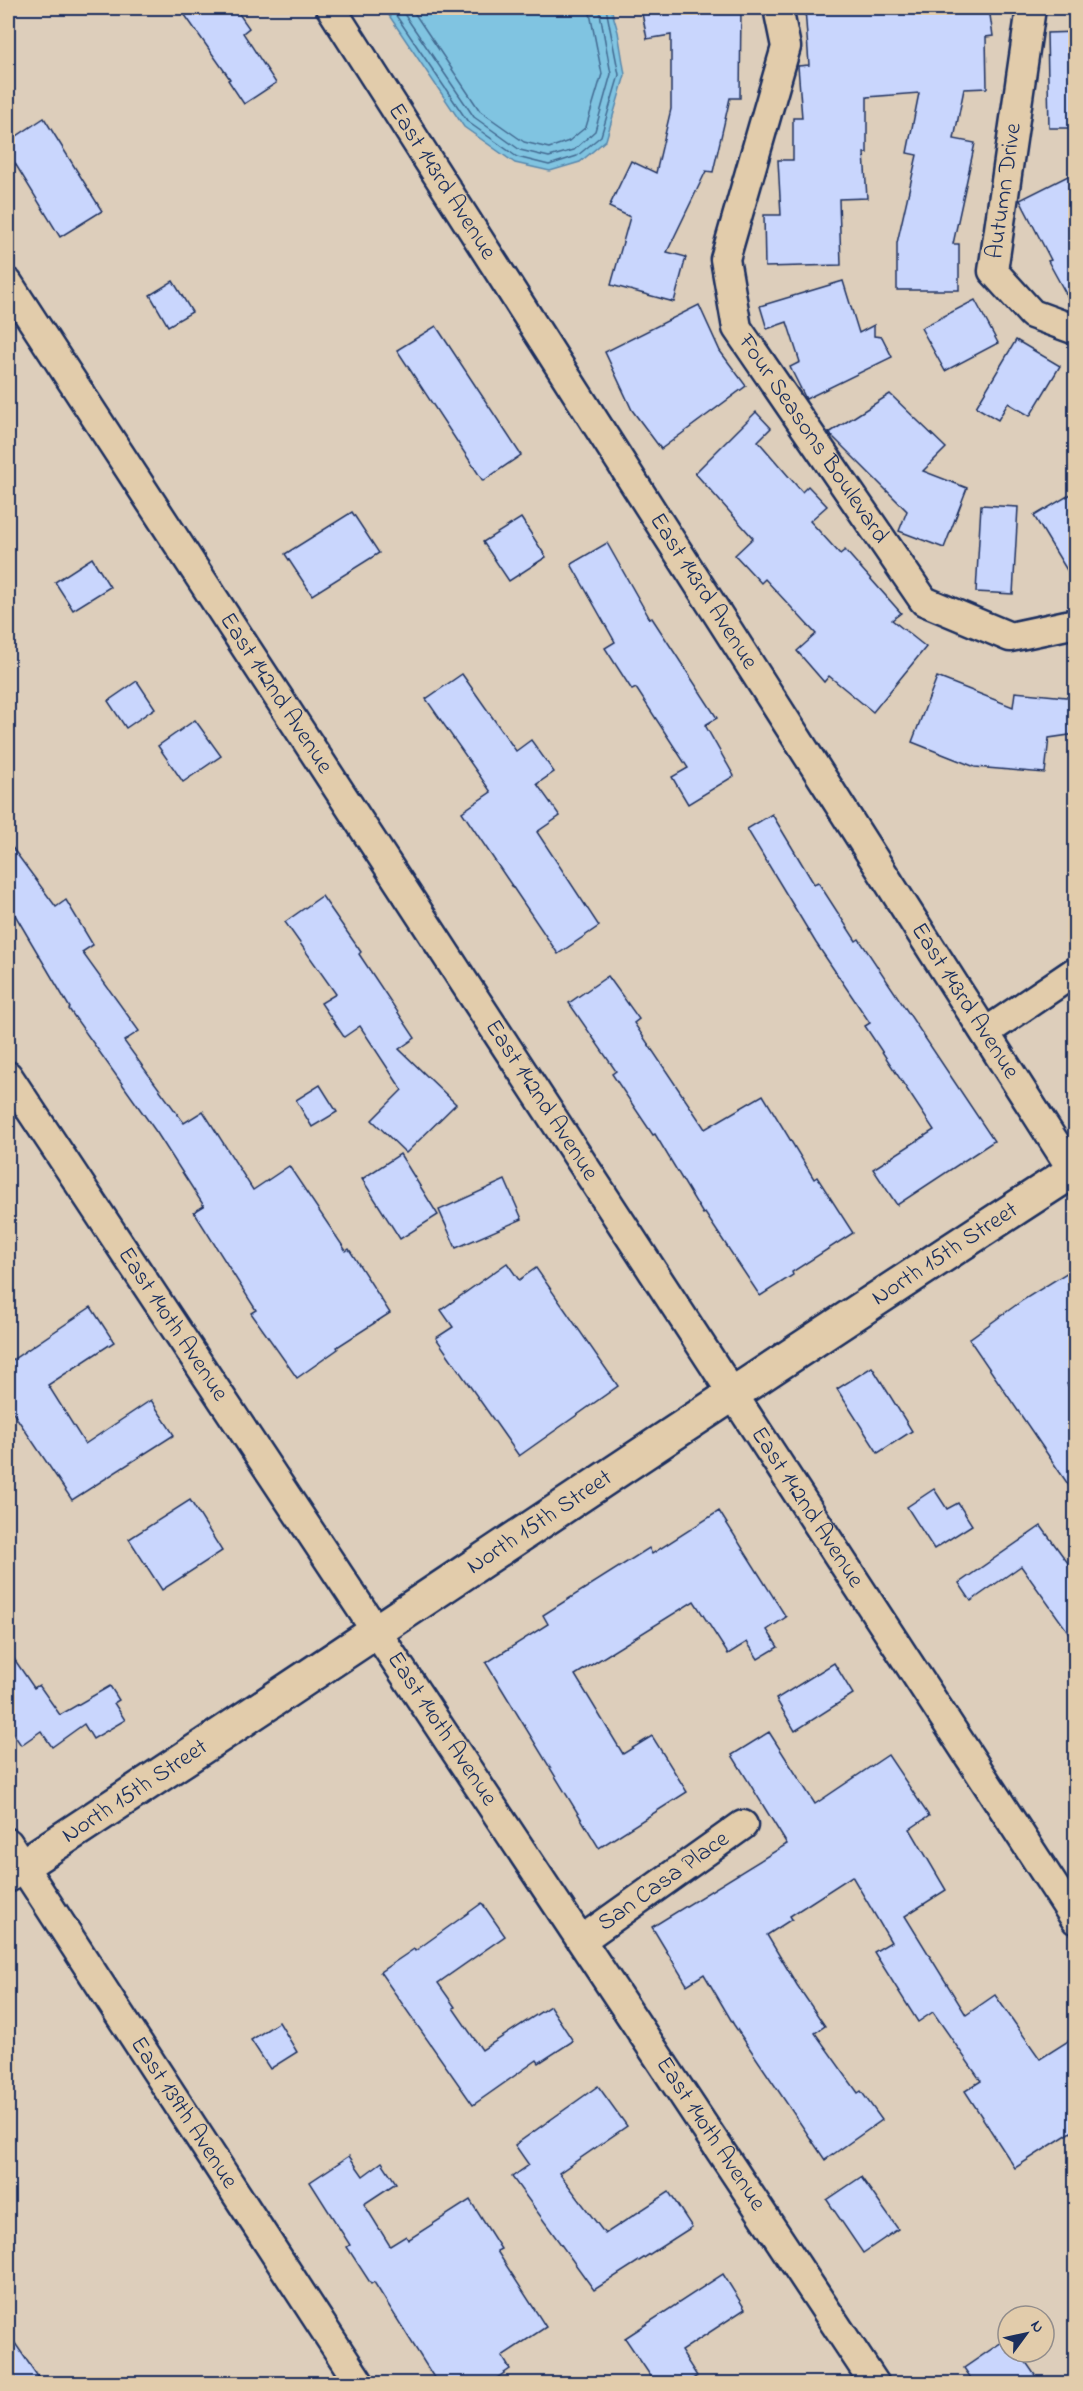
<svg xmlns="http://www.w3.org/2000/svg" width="1083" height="2391" font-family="'Indie Flower',sans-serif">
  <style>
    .water { fill: #80c4e1; stroke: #5888ad; stroke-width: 1.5 }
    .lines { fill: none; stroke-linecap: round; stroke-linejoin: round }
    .shore { stroke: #436b92; stroke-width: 1.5 }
    .building { fill: #c9d6fd; stroke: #1b2f5e; stroke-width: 1.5 }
    .minor-casing { stroke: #1b2f5e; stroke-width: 33 }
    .tertiary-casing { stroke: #1b2f5e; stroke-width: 38 }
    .minor { stroke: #e2ccab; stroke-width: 28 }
    .tertiary { stroke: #e2ccab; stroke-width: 33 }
    .labels { text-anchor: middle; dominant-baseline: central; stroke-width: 4.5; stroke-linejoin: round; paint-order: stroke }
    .street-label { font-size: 24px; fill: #1b2f5e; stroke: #e2ccab }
  </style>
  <rect width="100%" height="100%" fill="#ddcebb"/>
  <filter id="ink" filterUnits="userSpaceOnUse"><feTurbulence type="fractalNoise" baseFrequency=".0167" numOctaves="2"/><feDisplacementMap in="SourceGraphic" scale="12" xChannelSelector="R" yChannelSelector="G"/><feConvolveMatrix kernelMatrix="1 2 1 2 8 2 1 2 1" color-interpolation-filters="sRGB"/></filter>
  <g filter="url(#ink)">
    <polygon class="water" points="384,8 611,8 618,32 625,75 606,140 580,162 550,171 515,163 464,127"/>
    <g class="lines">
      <g class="shore">
        <polyline points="391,8 468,122 517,157 549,165 577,156 601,136 619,75 606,8"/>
        <polyline points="400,8 474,117 520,150 549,157 574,150 595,131 611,74 599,8"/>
        <polyline points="411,8 480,111 524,142 549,148 569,141 586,127 602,74 589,8"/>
      </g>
    </g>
    <g class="building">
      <polygon points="180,8 235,8 249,28 243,33 276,83 244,104 228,80 230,79"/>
      <polygon points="641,8 741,8 740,98 730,98 713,172 706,171 667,252 686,257 674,302 611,285 630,217 609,207 631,161 656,173 671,109 671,35 647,39"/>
      <polygon points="805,8 862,8 862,10 899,8 989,8 993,36 986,37 987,88 964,89 954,139 975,143 953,244 959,244 959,290 897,290 897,243 917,155 907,153 919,93 867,97 867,153 864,153 867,198 839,199 841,265 765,267 764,215 781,215 778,160 793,160 793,118 802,118 798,66 809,65"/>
      <polygon points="1076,32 1076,128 1049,128 1047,33"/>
      <polygon points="44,118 102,211 60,237 8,152 8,142"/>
      <polygon points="1076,172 1076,312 1048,261 1051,260 1020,200"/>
      <polygon points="173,281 192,312 168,326 150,295"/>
      <polygon points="843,281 859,333 874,325 874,336 882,337 892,357 806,399 790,367 800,362 787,322 767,329 760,306"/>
      <polygon points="975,300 998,343 945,371 921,328"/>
      <polygon points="699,305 720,351 746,386 661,449 632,410 605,352"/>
      <polygon points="436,326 521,455 483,481 397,350"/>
      <polygon points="1016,340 1060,366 1030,416 1008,403 998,420 976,407"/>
      <polygon points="890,394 946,448 923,471 967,488 944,548 899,531 907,511 829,433"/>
      <polygon points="756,412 771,428 758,441 802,492 808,486 827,506 810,521 840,554 845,550 901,613 892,620 926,647 873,712 829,676 824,682 797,651 816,634 765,579 761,583 735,555 753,538 695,473"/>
      <polygon points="1076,491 1076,585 1034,516"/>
      <polygon points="981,505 1018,507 1013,594 976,592"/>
      <polygon points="352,512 379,553 312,595 285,554"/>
      <polygon points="521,518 546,557 509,581 483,542"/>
      <polygon points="607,543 650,619 652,618 717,718 705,725 734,776 688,804 672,777 688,768 636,688 632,690 605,648 615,642 571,564"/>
      <polygon points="92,558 110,587 73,610 55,582"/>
      <polygon points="462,674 516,751 531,740 554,772 537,784 560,816 537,832 599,926 558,954 462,812 491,792 426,699"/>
      <polygon points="937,677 1013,707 1015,692 1076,698 1076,734 1049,738 1045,773 975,767 912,742"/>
      <polygon points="137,681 155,708 126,728 108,701"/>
      <polygon points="195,720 221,756 183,782 158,746"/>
      <polygon points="772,814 814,884 818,882 856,941 859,939 994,1141 897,1205 873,1169 934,1130 865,1026 870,1023 816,943 747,829"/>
      <polygon points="8,842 56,907 66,900 93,945 82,952 139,1031 124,1041 184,1123 203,1111 253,1190 289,1166 346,1251 349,1249 390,1313 337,1347 338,1349 297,1378 251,1313 256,1310 194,1212 204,1206 157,1133 69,1009 70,1008 8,903"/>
      <polygon points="322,896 361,952 359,954 415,1038 399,1049 456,1104 406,1153 372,1120 402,1090 360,1026 344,1037 321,1003 336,994 285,922"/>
      <polygon points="608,976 639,1019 634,1023 705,1129 763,1095 814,1179 817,1177 853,1233 792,1272 793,1275 760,1296 705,1213 703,1214 655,1134 653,1135 612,1074 616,1071 569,1003"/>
      <polygon points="320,1085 337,1112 312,1127 296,1100"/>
      <polygon points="400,1154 438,1215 400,1239 362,1179"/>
      <polygon points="505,1180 522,1219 456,1248 439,1210"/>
      <polygon points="507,1263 519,1280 536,1268 618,1386 519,1456 436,1338 453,1327 441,1310"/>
      <polygon points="1076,1267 1076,1378 1067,1384 1076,1397 1076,1496 969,1339 1023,1300"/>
      <polygon points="91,1307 114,1342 48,1385 85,1444 151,1400 174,1435 72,1500 8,1405 8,1363"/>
      <polygon points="872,1367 912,1431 878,1453 837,1389"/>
      <polygon points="934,1489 947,1509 958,1503 972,1525 934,1549 907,1507"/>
      <polygon points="190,1500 222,1551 162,1590 129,1539"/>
      <polygon points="719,1511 786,1617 767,1630 778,1647 758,1659 747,1642 728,1654 694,1601 575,1675 623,1754 652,1736 687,1792 599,1848 486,1663 548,1624 543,1615 649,1548 652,1554"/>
      <polygon points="1041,1526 1076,1574 1076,1643 1021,1566 971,1601 959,1583"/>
      <polygon points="8,1650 34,1688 39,1685 60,1715 110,1686 119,1700 114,1703 125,1720 93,1739 84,1724 52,1747 41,1731 21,1745 8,1726"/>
      <polygon points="834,1663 853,1694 795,1731 776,1699"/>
      <polygon points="769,1732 815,1804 888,1755 929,1816 910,1829 946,1890 905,1916 966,2015 995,1995 1040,2059 1076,2036 1076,2129 1015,2168 965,2091 981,2081 933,2012 918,2022 874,1952 891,1942 852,1876 790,1916 792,1919 767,1935 797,1985 825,2026 815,2033 858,2093 861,2091 882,2120 825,2160 734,2025 704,1974 687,1985 652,1927 787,1844 732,1755"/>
      <polygon points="482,1903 505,1936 438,1983 455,2007 453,2008 482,2050 550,2006 573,2041 539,2063 537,2060 473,2105 380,1972 414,1949 415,1951"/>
      <polygon points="279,2022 297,2052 270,2069 251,2040"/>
      <polygon points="598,2086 627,2126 559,2173 605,2234 669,2192 692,2227 594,2290 512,2177 529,2165 515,2145"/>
      <polygon points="349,2156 363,2176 382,2162 396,2183 364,2204 390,2246 406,2236 408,2240 470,2200 501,2249 497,2251 546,2327 502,2356 510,2369 488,2384 438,2384 374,2282 371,2284 347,2247 350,2245 310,2182"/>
      <polygon points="861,2177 898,2229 863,2253 827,2200"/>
      <polygon points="723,2274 745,2309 681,2351 697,2376 685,2384 656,2384 625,2338"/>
      <polygon points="8,2333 43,2384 8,2384"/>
      <polygon points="1008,2338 1008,2352 1019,2352 1041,2384 975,2384 964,2368"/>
    </g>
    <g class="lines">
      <g class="minor-casing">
        <g id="minor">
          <path id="s1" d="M331 8 1073 1171"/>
          <path id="s2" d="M778 8 786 47 725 259 737 328 924 601 1010 637 1076 623"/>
          <polyline points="1031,8 993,271 1032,314 1076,330"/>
          <path id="s3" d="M8 283 1076 1920"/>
          <polyline points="986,1032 1076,971"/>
          <path id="s4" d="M8 1076C296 1512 588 1946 875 2384"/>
          <path id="s5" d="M8 1843 360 2384"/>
          <path id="s6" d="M583 1939 743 1825"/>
        </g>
      </g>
      <g class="tertiary-casing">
        <g id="tertiary">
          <path id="s7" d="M8 1875C364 1642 715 1402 1073 1171L1076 1175"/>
        </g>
      </g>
      <use href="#minor" class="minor"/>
      <use href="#tertiary" class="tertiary"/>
    </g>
  </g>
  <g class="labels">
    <g class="street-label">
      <text stroke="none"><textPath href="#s1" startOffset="206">East 143rd Avenue</textPath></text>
      <text transform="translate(1005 191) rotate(-82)">Autumn Drive</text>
      <text stroke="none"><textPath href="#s2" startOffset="465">Four Seasons Boulevard</textPath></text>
      <text stroke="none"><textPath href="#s1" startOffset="692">East 143rd Avenue</textPath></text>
      <text stroke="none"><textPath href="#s3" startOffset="490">East 142nd Avenue</textPath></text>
      <text stroke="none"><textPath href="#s1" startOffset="1178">East 143rd Avenue</textPath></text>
      <text stroke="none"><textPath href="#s3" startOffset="976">East 142nd Avenue</textPath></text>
      <text stroke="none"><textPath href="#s7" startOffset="1124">North 15th Street</textPath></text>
      <text stroke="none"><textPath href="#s4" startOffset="298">East 140th Avenue</textPath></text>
      <text stroke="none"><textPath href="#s3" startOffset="1462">East 142nd Avenue</textPath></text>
      <text stroke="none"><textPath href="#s7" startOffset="638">North 15th Street</textPath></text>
      <text stroke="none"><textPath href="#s4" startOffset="784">East 140th Avenue</textPath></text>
      <text stroke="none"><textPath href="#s7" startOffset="152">North 15th Street</textPath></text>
      <text stroke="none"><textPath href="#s6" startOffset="99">San Casa Place</textPath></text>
      <text stroke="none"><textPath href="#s5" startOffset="322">East 139th Avenue</textPath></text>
      <text stroke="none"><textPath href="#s4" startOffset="1270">East 140th Avenue</textPath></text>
    </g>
  </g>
  <rect width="1083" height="2391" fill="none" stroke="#e2ccab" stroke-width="30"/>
  <rect x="15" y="15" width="1053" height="2361" fill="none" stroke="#1b2f5e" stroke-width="2" filter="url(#ink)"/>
  <g transform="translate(1026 2334) rotate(57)"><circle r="28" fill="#e2ccab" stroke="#928d8c" stroke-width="1.5"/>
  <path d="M0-4.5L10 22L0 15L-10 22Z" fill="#1b2f5e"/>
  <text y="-9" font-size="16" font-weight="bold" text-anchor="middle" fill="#1b2f5e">N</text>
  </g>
</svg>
